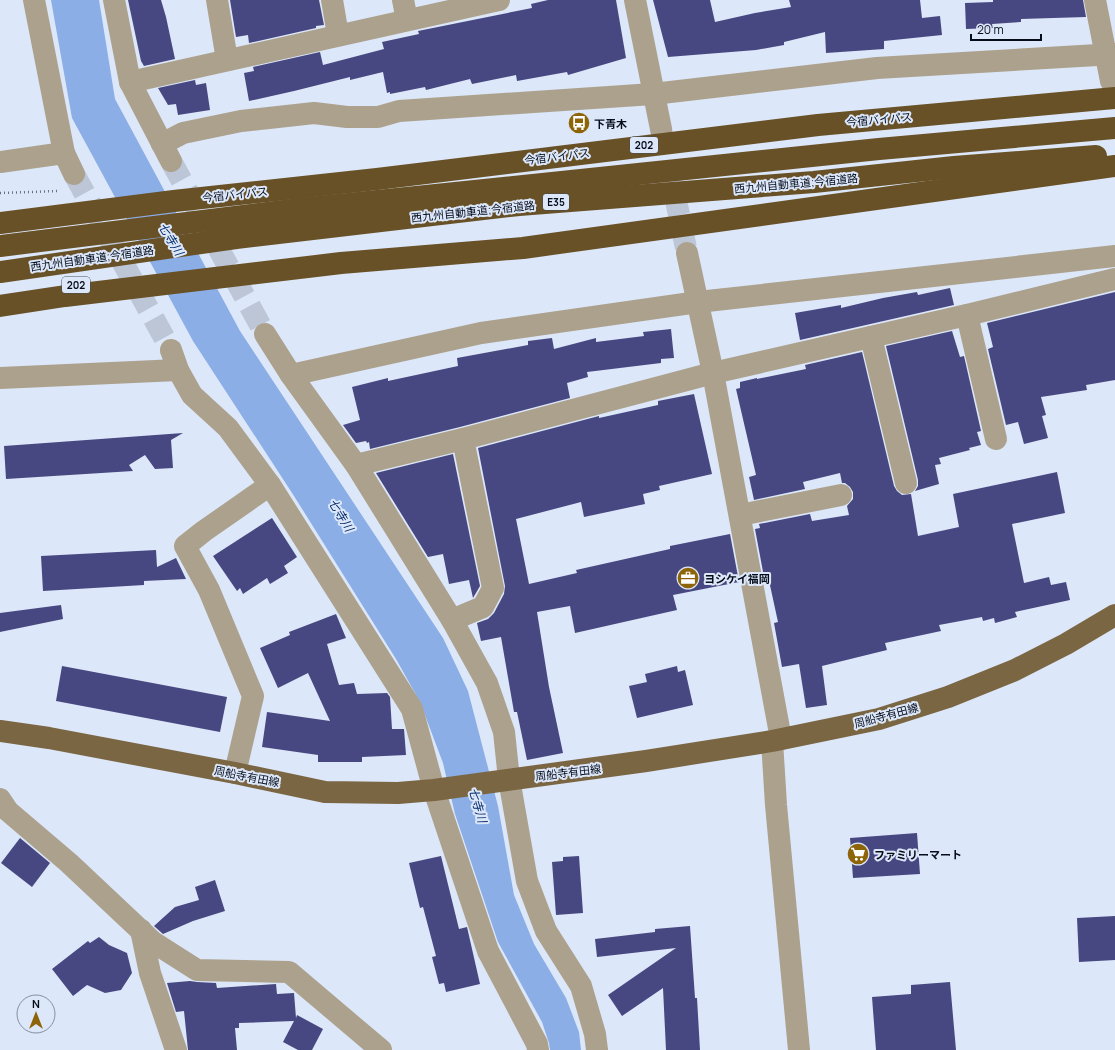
<svg xmlns="http://www.w3.org/2000/svg" width="1115" height="1050" font-family="Manrope,'Noto Sans JP',sans-serif">
  <style>
    .water { fill: #8baee7 }
    .building { fill: #474881 }
    .lines { fill: none; stroke-linecap: round; stroke-linejoin: round }
    .minor-tunnel { stroke: #bcc6d7; stroke-width: 22; stroke-dasharray: 22 11; stroke-linecap: butt }
    .path { stroke: #67707f; stroke-width: 2.5; stroke-dasharray: 1 3; stroke-linecap: butt }
    .minor { stroke: #aca18d; stroke-width: 22 }
    .major { stroke: #7b6643; stroke-width: 22 }
    .highway { stroke: #695127; stroke-width: 22 }
    .labels { text-anchor: middle; dominant-baseline: central; stroke-width: 4; stroke-linejoin: round; paint-order: stroke }
    .shield { fill: #dce7f9; stroke: #454d5c; stroke-width: 1 }
    .shield-label { font-size: 10px; font-weight: bold; fill: #040b19 }
    .street-label { font-size: 11px; fill: #040b19; stroke: #dce7f9 }
    .poi-label { font-size: 11px; font-weight: bold; fill: #040b19; stroke: #dce7f9; text-anchor: start }
    .water-label { font-size: 12px; font-style: italic; fill: #042b6c; stroke: #dce7f9 }
  </style>
  <rect width="100%" height="100%" fill="#dce7f9"/>
  <polygon class="water" points="51,0 99,0 115,99 240,331 443,638 468,691 498,806 514,895 534,944 566,998 579,1032 581,1050 550,1050 549,1043 542,1022 498,942 455,814 443,763 420,702 396,659 294,496 193,341 72,118"/>
  <g class="building">
    <polygon points="128,0 161,0 166,17 175,59 144,66 141,61"/>
    <polygon points="230,0 319,0 324,25 316,26 316,28 249,43 248,35 236,37"/>
    <polygon points="548,0 616,0 626,58 568,75 567,72 517,81 516,75 472,84 470,79 426,90 425,87 390,94 390,92 387,93 383,72 350,80 350,77 294,91 249,101 244,73 254,71 253,67 320,52 323,65 384,49 382,42 419,34 418,31 532,8 531,4"/>
    <polygon points="653,0 710,0 715,22 755,13 791,7 789,0 920,0 922,18 940,16 942,35 884,41 884,49 826,53 825,32 784,42 784,45 756,50 668,57"/>
    <polygon points="993,0 1083,0 1086,17 1021,19 1021,22 992,24 993,28 966,29 965,3 993,2"/>
    <polygon points="195,80 196,85 206,83 210,110 178,115 176,104 168,105 158,88"/>
    <polygon points="950,288 954,305 800,340 795,313 841,305 841,308 883,298 917,292 918,295"/>
    <polygon points="1115,292 1115,380 1086,385 1087,390 1041,397 1046,415 1042,416 1048,438 1024,444 1018,422 1006,425 988,349 993,347 987,323"/>
    <polygon points="671,329 674,358 661,359 661,363 587,372 588,377 567,383 570,398 460,427 370,449 369,442 367,443 366,441 356,443 343,425 360,420 352,387 388,378 388,381 458,366 457,358 528,345 528,341 552,338 554,349 596,338 596,342 644,336 643,332"/>
    <polygon points="952,331 960,357 964,356 981,431 977,432 981,445 969,448 970,450 939,458 941,464 935,465 939,484 915,491 918,486 918,480 886,346"/>
    <polygon points="862,352 894,486 897,491 902,495 911,494 918,536 959,527 953,494 1057,472 1065,513 1012,524 1024,583 1049,577 1051,585 1066,582 1070,600 1015,612 1017,617 995,623 994,618 983,621 982,617 939,625 941,631 885,643 887,650 822,666 827,705 806,708 799,664 782,667 774,623 778,622 768,576 764,577 755,529 760,528 759,524 810,514 812,521 849,515 847,506 853,499 853,492 850,487 845,483 842,483 840,473 803,482 805,489 754,500 749,477 756,475 736,389 740,388 740,382 757,378 757,379 806,369 805,365"/>
    <polygon points="694,394 712,474 659,486 660,490 643,494 645,504 584,517 581,502 516,519 529,584 577,573 576,570 670,549 670,546 730,534 739,582 673,595 677,610 575,633 570,606 537,612 549,687 563,753 527,760 517,712 514,712 501,637 481,641 477,623 488,619 494,613 504,594 505,586 478,448 599,416 599,418 658,405 658,401"/>
    <polygon points="183,433 171,440 173,468 155,469 145,455 129,465 133,471 6,479 4,446"/>
    <polygon points="453,454 480,586 473,598 469,580 449,584 443,554 428,557 376,473"/>
    <polygon points="272,518 297,557 284,566 288,573 270,584 267,578 243,594 240,588 237,591 213,556"/>
    <polygon points="156,550 157,567 176,558 186,579 144,581 144,585 43,591 41,556"/>
    <polygon points="61,605 63,619 0,632 0,613"/>
    <polygon points="336,614 346,638 327,644 339,685 354,683 357,694 387,693 390,697 392,729 404,729 406,755 362,757 362,762 318,762 318,755 262,747 267,712 330,721 308,673 278,688 260,648 290,635 289,632"/>
    <polygon points="62,666 227,697 220,732 56,701"/>
    <polygon points="677,666 678,672 685,670 693,705 637,718 629,686 647,682 645,674"/>
    <polygon points="917,833 920,874 853,878 850,838"/>
    <polygon points="20,838 50,863 32,887 1,863"/>
    <polygon points="441,856 459,929 467,927 480,984 446,992 444,983 439,984 432,957 436,956 423,907 420,908 409,863"/>
    <polygon points="579,856 583,913 556,915 552,862 563,861 563,857"/>
    <polygon points="215,880 225,911 193,921 163,934 154,926 175,907 199,900 195,887"/>
    <polygon points="1115,916 1115,960 1079,962 1077,918"/>
    <polygon points="690,926 695,998 697,998 700,1050 666,1050 663,988 622,1016 608,995 676,948 597,957 595,939 655,932 655,929"/>
    <polygon points="99,937 109,945 127,953 132,973 121,990 105,993 87,985 73,996 52,969 88,941 90,943"/>
    <polygon points="190,981 197,982 216,983 217,988 276,984 277,994 294,993 296,1018 297,1015 323,1029 312,1050 298,1050 283,1042 294,1021 239,1023 239,1028 235,1028 237,1050 188,1050 184,1011 176,1012 167,983"/>
    <polygon points="950,982 956,1050 876,1050 872,997 911,994 911,985"/>
  </g>
  <g class="lines">
    <g class="minor-tunnel">
      <polyline points="661,129 687,253"/>
      <polyline points="171,161 265,334"/>
      <polyline points="74,174 171,350"/>
    </g>
    <polyline class="path" points="0,193 59,191"/>
    <g class="minor">
      <polyline points="34,0 64,153 74,174"/>
      <polyline points="114,0 130,82 171,161"/>
      <polyline points="217,0 227,60"/>
      <polyline points="332,0 338,35"/>
      <polyline points="403,0 407,20"/>
      <polyline points="635,0 661,129"/>
      <polyline points="1095,0 1111,81"/>
      <polyline points="130,82 499,0"/>
      <polyline points="162,144 183,133 241,121 314,113 347,117 378,117 399,111 653,94 877,68 1115,54"/>
      <polyline points="0,162 64,153"/>
      <polyline points="687,253 713,373 781,739"/>
      <polyline points="967,315 996,439"/>
      <polyline points="265,334 291,375 356,465 452,620 487,683 504,732 509,779 527,881 546,931 581,986 595,1034 597,1050"/>
      <polyline points="871,337 906,483"/>
      <polyline points="171,350 178,370 192,395 228,428 270,485 412,709 434,790 488,951 537,1044 538,1050"/>
      <polyline points="291,375 481,333 698,302 1115,256"/>
      <polyline points="0,378 178,370"/>
      <polyline points="356,465 463,439 713,373 967,315 1115,279"/>
      <polyline points="740,515 841,495"/>
      <polyline points="452,620 483,607 493,588 463,439"/>
      <polyline points="772,741 776,805 799,1050"/>
      <polyline points="235,773 253,696 209,590 185,546 204,531 270,485"/>
      <polyline points="0,799 8,811 69,863 153,942 197,970 289,972 381,1050"/>
      <polyline points="141,930 150,973 176,1050"/>
    </g>
    <polyline class="major" points="0,731 49,738 235,773 325,792 398,793 434,790 646,761 772,741 879,719 948,697 1015,670 1066,644 1115,615"/>
    <g class="highway">
      <polyline points="0,223 174,201 377,179 818,125 1115,98"/>
      <polyline points="0,246 300,209 879,149 1115,128"/>
      <polyline points="0,272 236,238 519,205 814,182 954,167 1096,156"/>
      <polyline points="0,306 65,296 341,263 523,248 1115,166"/>
    </g>
  </g>
  <defs>
    <g id="bus-disc" transform="scale(1.15)"><circle r="9.5" fill="#8d6508" stroke="#dce7f9"/><path d="M-5-6H5V4H4V6H2V4H-2V6H-4V4H-5ZM-3.5-4V0h7V-4ZM-3.5 1.2v1.5H-2V1.2ZM2 1.2v1.5H3.5V1.2Z" fill="#fff"/></g>
    <g id="office-disc" transform="scale(1.15)"><circle r="9.5" fill="#8d6508" stroke="#dce7f9"/><path d="M-6-3h4V-5.5h4V-3h4V5H-6ZM-1-4.5V-3h2v-1.5ZM-6 0V1H6V0Z" fill="#fff"/></g>
    <g id="supermarket-disc" transform="scale(1.15)"><circle r="9.5" fill="#8d6508" stroke="#dce7f9"/><path d="M-6-5.5h2.5l.6 2H6L4.5 2H-2.5L-4.4-4H-6ZM-1.5 3.2a1.3 1.3 0 1 0 .1 0ZM3 3.2a1.3 1.3 0 1 0 .1 0Z" fill="#fff"/></g>
  </defs>
  <g fill-rule="evenodd">
    <use href="#bus-disc" x="579" y="123"/>
    <use href="#office-disc" x="688" y="578"/>
    <use href="#supermarket-disc" x="858" y="854"/>
  </g>
  <g class="labels">
    <g class="shield">
      <rect x="630" y="137" width="28" height="16" rx="3"/>
      <rect x="543" y="194" width="26" height="16" rx="3"/>
      <rect x="62" y="277" width="28" height="16" rx="3"/>
    </g>
    <g class="shield-label">
      <text x="644" y="145">202</text>
      <text x="556" y="202">E35</text>
      <text x="76" y="285">202</text>
    </g>
    <g class="street-label">
      <text transform="translate(879 119) rotate(-5)">今宿バイパス</text>
      <text transform="translate(557 156) rotate(-7)">今宿バイパス</text>
      <text transform="translate(796 183) rotate(-5)">西九州自動車道;今宿道路</text>
      <text transform="translate(235 194) rotate(-6)">今宿バイパス</text>
      <text transform="translate(473 211) rotate(-6)">西九州自動車道;今宿道路</text>
      <text transform="translate(92 258) rotate(-8)">西九州自動車道;今宿道路</text>
      <text transform="translate(886 715) rotate(-15)">周船寺有田線</text>
      <text transform="translate(568 772) rotate(-7)">周船寺有田線</text>
      <text transform="translate(247 776) rotate(11)">周船寺有田線</text>
    </g>
    <g class="poi-label">
      <text x="594" y="123">下青木</text>
      <text x="704" y="578">ヨシケイ福岡</text>
      <text x="874" y="854">ファミリーマート</text>
    </g>
    <g class="water-label">
      <text transform="translate(171 239) rotate(58)">七寺川</text>
      <text transform="translate(341 515) rotate(58)">七寺川</text>
      <text transform="translate(478 805) rotate(74)">七寺川</text>
    </g>
  </g>
  <g transform="translate(36 1014)"><circle r="19" fill="#dce7f9" stroke="#868f9f"/>
  <path d="M0-3L7 15L0 10L-7 15Z" fill="#8d6508"/>
  <text y="-6" font-size="11" font-weight="bold" text-anchor="middle" fill="#040b19">N</text>
  </g>
  <path d="M971 34v6h70v-6" fill="none" stroke="#040b19" stroke-width="2"/>
  <text x="977" y="34" font-size="12" fill="#040b19" stroke="#dce7f9" stroke-width="3" paint-order="stroke">20 m</text>
</svg>
